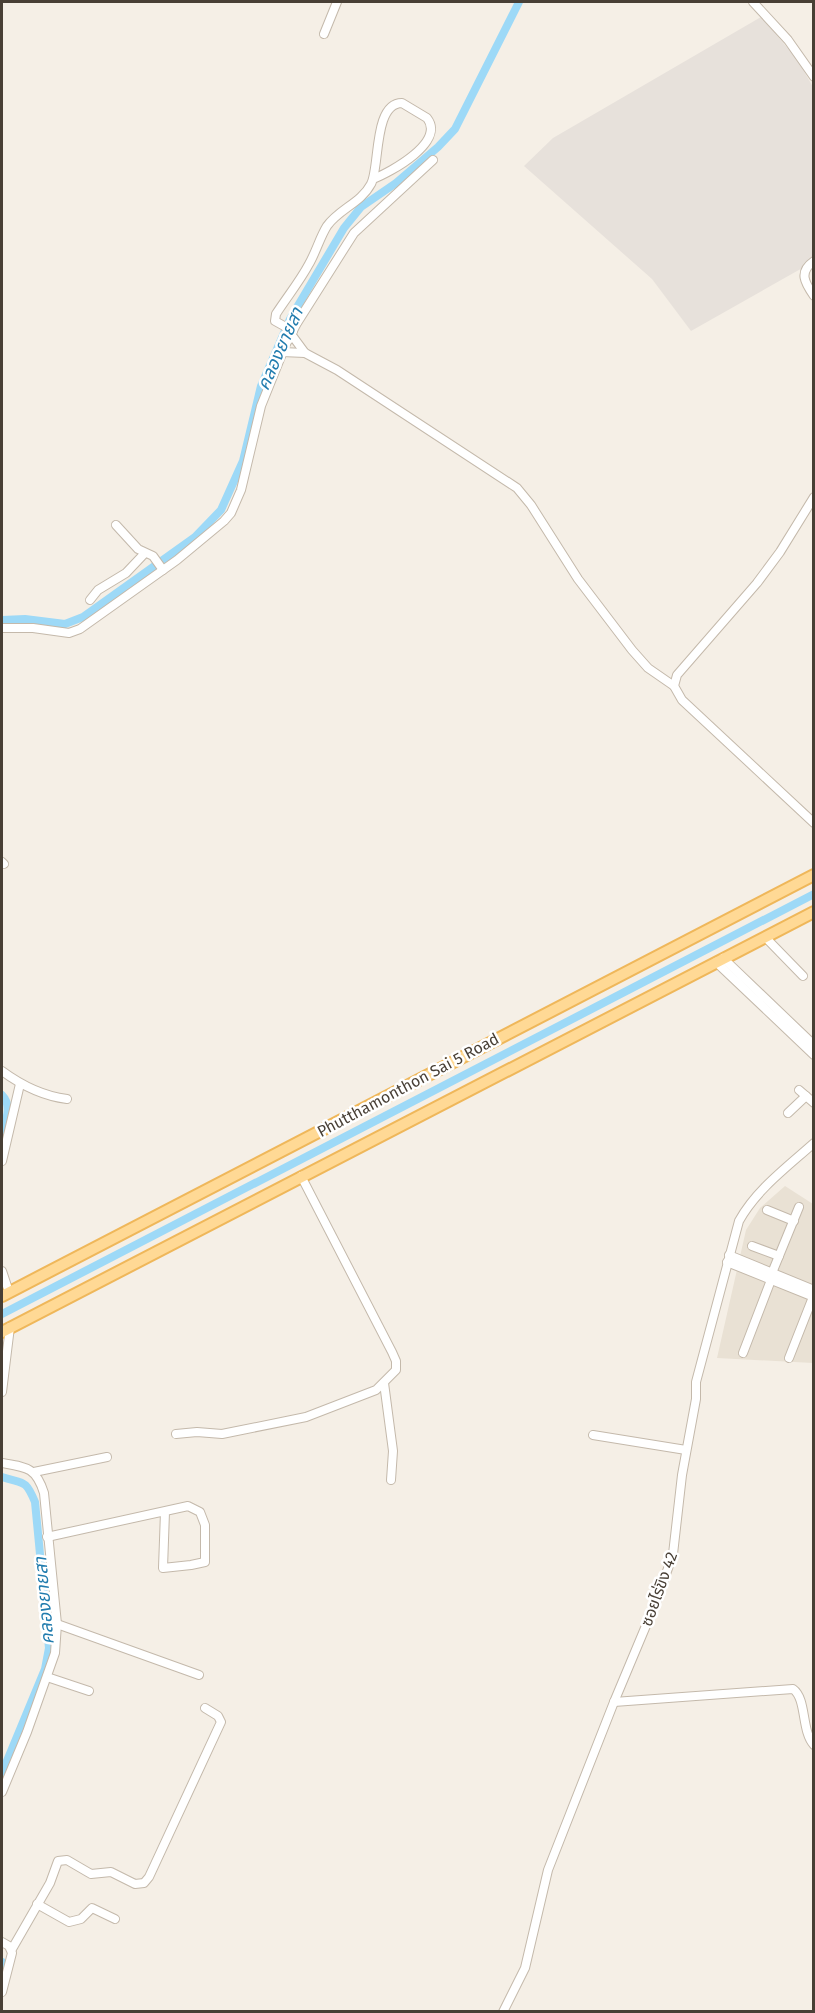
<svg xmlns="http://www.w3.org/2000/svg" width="815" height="2013" font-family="'Fira Sans','Noto Sans Thai',sans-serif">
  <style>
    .residential { fill: #e9e1d4 }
    .industrial { fill: #e7e1db }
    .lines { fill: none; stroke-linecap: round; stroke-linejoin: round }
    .canal { stroke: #9dd9f7; stroke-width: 8 }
    .minor-casing { stroke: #c4b9ab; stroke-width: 10 }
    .major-casing { stroke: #efb75a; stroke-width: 14 }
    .minor { stroke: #fff; stroke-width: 8 }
    .major { stroke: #ffd995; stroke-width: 10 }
    .labels { text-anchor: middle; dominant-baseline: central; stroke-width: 5; stroke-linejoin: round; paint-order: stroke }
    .street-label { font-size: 16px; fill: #483f35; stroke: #fff }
    .water-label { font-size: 18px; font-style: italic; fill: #217cae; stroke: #fff }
  </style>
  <rect width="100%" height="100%" fill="#f5efe6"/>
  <polygon class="residential" points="785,1186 813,1204 813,1363 717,1358 746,1230 760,1208"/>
  <polygon class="industrial" points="761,17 797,59 813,87 813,262 691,331 652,279 524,166 553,138"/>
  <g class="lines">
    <g class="canal">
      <polyline points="2,620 25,619 65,624 83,617 195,537 221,510 243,461 261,386 290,319 344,228 361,207 396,183 438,147 455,129 519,2"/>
      <path d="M2 1095C13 1106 5 1122 2 1136"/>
      <polyline points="2,1314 814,894"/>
      <path d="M2 1477C23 1484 25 1478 35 1502L49 1648 45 1669 2 1773"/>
      <polyline points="2,1962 2,1964"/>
    </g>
    <g class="minor-casing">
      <g id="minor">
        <polyline points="753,2 788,40 814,77"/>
        <polyline points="324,34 337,2"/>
        <path d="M814 261C798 272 805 283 814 296"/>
        <path d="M293 331 275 321 276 314C287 297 300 281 309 264 316 252 320 237 327 226 339 209 361 203 371 184 380 168 373 103 402 103L427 118C446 142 391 172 373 179"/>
        <polyline points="291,334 305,353 337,370 517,488 531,505 578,579 632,650 648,668 674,686"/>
        <polyline points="282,352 305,353"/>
        <polyline points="814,497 780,552 757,583 677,675 674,686 682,700 814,823"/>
        <polyline points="116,525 138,549 153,556 163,570"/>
        <polyline points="90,600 98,590 126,573 144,554"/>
        <polyline points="2,628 33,628 69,633 80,629 177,560 224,521 231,513 241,490 261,406 286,344 297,323 354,233 433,160"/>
        <polyline points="2,862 4,864"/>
        <polyline points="765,937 803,976"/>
        <polyline points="723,958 814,1045"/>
        <polyline points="716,962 814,1055"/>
        <path d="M2 1071C21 1085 43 1096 67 1099"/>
        <polyline points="799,1090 814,1103"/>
        <polyline points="788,1113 806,1096"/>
        <polyline points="2,1161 20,1084"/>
        <polyline points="767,1210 794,1221"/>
        <polyline points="752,1246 779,1256"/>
        <polyline points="729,1255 814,1290"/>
        <polyline points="727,1262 814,1297"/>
        <polyline points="2,1271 9,1292"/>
        <polyline points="772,1273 799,1207"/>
        <polyline points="743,1353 771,1280"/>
        <polyline points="789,1358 813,1297"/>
        <polyline points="384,1383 393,1451 391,1480"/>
        <polyline points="2,1392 10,1327"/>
        <polyline points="176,1434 197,1432 222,1434 306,1417 376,1390 396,1370 396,1361 392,1352 301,1176"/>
        <polyline points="593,1435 686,1450"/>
        <path d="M2 1463C26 1467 36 1467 44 1493L57 1624 55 1653 27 1732 2 1792"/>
        <polyline points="34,1472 107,1457"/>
        <polyline points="47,1537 188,1506 200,1512 205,1525 205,1562 191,1565 163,1568 165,1512"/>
        <polyline points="57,1624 199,1675"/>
        <polyline points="47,1677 89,1691"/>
        <path d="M614 1702 793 1689C807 1699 801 1731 814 1745"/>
        <polyline points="37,1904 69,1922 81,1919 92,1908 115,1919"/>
        <polyline points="2,1942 9,1946 12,1953 2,1992"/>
        <polyline points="12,1949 50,1883 58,1861 67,1860 91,1874 111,1872 135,1884 144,1883 149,1877 221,1722 218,1716 205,1708"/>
        <path d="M503 2012 525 1968 548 1870 614 1702 658 1597 673 1554 682 1475 696 1399V1382L739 1221C756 1190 787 1167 814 1143"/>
      </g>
    </g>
    <g class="major-casing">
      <g id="major">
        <polyline points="2,1296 814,875"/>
        <polyline points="2,1332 814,912"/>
      </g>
    </g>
    <use href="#minor" class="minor"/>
    <use href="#major" class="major"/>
  </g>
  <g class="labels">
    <g class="street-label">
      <text transform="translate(408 1085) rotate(-28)">Phutthamonthon Sai 5 Road</text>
      <text transform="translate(659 1589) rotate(-70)">ซอยไร่ขิง 42</text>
    </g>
    <g class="water-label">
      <text transform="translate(280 349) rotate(-66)">คลองยายสา</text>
      <text transform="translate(44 1601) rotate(-95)">คลองยายสา</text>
    </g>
  </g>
  <rect width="815" height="2013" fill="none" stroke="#483f35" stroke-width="6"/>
</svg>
